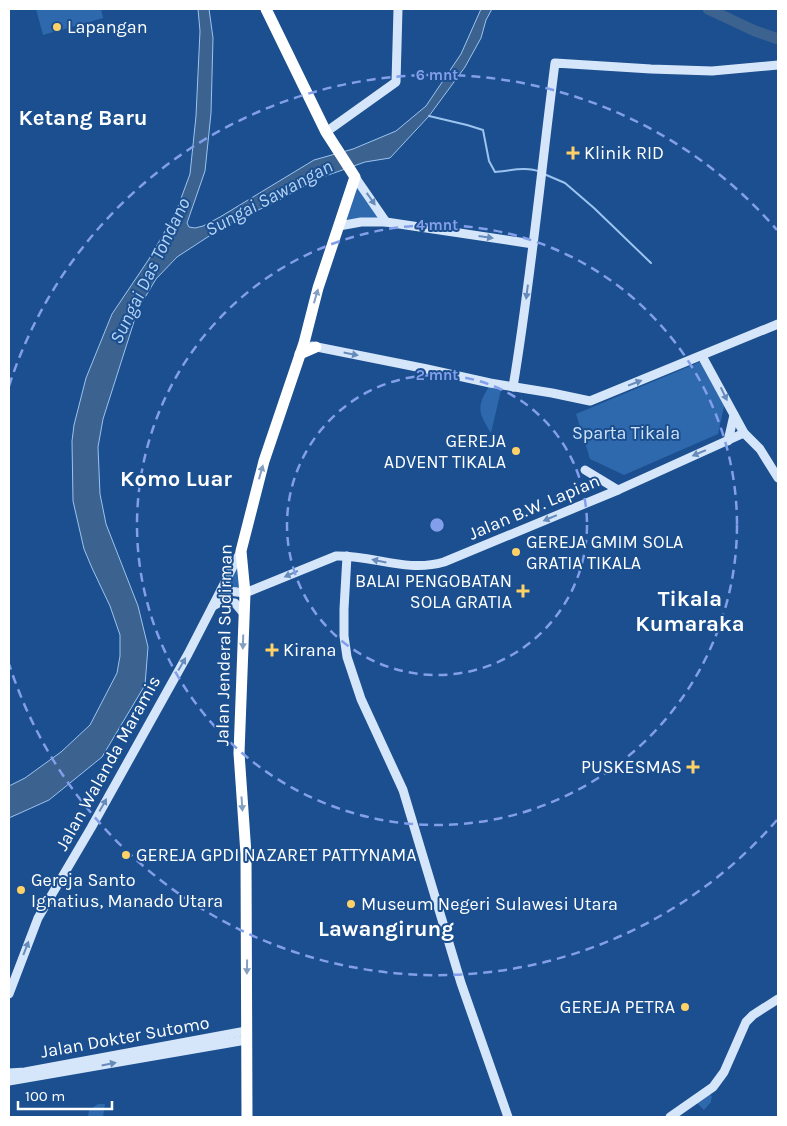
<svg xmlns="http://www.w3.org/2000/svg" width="787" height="1126" font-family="Karla,sans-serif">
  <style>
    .green { fill: #2e69ad }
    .water { fill: #3c6290; stroke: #9cc4f0 }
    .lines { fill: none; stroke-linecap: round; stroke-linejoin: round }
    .stream { stroke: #9cc4f0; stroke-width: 2 }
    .river { stroke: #3c6290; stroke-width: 11 }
    .secondary { stroke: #d6e6fa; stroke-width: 9 }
    .highway { stroke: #fff; stroke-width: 11 }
    .oneway { fill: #668bba }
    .oneway2 { fill: #829ec1 }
    .ring { fill: none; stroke: #839eea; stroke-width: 2.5; stroke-dasharray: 9 6 }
    .poi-dot { fill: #ffd166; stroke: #1b4f8f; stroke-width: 2 }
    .labels { text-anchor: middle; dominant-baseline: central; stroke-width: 4; stroke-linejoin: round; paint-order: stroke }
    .poi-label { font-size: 18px; fill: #fff; stroke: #1b4f8f; text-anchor: start }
    .park-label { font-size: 18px; fill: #cfe3fa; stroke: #1b4f8f }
    .street-label { font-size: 18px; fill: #fff; stroke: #1b4f8f }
    .water-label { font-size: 19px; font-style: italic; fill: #b5d3f5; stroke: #1b4f8f }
    .district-label { font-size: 22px; font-weight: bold; fill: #fff; stroke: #1b4f8f }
    .centre { fill: #839eea; stroke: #1b4f8f; stroke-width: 2.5 }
    .ring-label { font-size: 15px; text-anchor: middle; font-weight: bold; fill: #839eea; stroke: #1b4f8f; stroke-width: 4; stroke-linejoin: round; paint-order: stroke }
  </style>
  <rect width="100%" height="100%" fill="#1b4f8f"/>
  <g class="green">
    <polygon points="36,9 101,9 103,18 43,35"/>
    <polygon points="355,180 384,221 341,225"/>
    <polygon points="702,361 725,402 718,434 624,475 590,459 576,414"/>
    <path d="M490 385 502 386 491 433C478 412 476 407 490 385Z"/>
    <polygon points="240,554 243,591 224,589"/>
    <polygon points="709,1092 712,1097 711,1100 711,1102 704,1110 696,1102"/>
    <polygon points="98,1104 105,1104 103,1117 88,1117 89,1110"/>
  </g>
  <polygon class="water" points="198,9 209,9 213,38 211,113 205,171 187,223 189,227 195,228 203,226 220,217 314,160 353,149 396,131 426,106 461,54 481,9 492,9 486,20 481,38 465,67 429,116 390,158 365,162 317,179 279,200 223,227 177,257 156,279 138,309 103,419 98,447 100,494 106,524 138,606 148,647 145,685 102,757 49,800 9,818 9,786 25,778 61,752 90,725 117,673 120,656 120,635 110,606 92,568 84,549 73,501 72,441 74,425 86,378 112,314 149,259 176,212 190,174 196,116 200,31"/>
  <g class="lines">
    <g class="stream">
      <path d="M429 116 467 125 483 130 489 161 495 172C509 171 527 166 540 172"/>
      <polyline points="544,174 565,183 594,208 651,263"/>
    </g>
    <polyline class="river" points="708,9 755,31 778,39"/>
    <g class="secondary">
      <polyline points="326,132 396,82 398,9"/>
      <polyline points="355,177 386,222"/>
      <polyline points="339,226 361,222 386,222 533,244"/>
      <polyline points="312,346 427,369 490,383 552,393 590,401 778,324"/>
      <polyline points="702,356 744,433 760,449 778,478"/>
      <path d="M513 387C531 280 541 171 555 63L651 69 712 71 778 65"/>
      <polyline points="728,441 734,415"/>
      <polyline points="585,470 618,490"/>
      <polyline points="347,556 344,609 344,636 347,657 361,699 403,790 461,983 508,1117"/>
      <path d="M221 590 245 593 336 556C374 555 406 573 444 562L618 490 744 433"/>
      <polyline points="213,606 220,602 235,603 244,614"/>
      <polyline points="9,994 38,918 91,828 188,654 241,551"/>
      <polyline points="9,1073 25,1072 246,1031"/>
      <polyline points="9,1081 246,1040"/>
      <polyline points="670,1117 713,1087 724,1072 746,1022 753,1015 778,999"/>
    </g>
    <g class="highway">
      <polyline points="300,354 316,347"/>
      <polyline points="247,1117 246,854 239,753 245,593 241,551 264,461 304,343 318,288 355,177 326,132 266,9"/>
    </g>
  </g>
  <defs><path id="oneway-solid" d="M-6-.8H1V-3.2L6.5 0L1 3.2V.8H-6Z" transform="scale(1.25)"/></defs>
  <g class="oneway">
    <use href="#oneway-solid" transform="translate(371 199) rotate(55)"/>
    <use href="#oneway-solid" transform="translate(486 237) rotate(8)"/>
    <use href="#oneway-solid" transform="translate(527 292) rotate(97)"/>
    <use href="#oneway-solid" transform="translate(351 354) rotate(11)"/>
    <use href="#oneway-solid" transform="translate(635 383) rotate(-21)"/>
    <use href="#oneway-solid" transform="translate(724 394) rotate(64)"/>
    <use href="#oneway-solid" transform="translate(699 453) rotate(157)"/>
    <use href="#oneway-solid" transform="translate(550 518) rotate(157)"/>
    <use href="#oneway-solid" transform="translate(379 561) rotate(-168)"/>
    <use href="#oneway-solid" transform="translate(291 574) rotate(156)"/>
    <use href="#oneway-solid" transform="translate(182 664) rotate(-60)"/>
    <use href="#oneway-solid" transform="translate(103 805) rotate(-61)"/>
    <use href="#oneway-solid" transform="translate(26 948) rotate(-69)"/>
    <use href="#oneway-solid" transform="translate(109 1064) rotate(-11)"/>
  </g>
  <g class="oneway2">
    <use href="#oneway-solid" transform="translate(316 296) rotate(-74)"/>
    <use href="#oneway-solid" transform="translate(261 472) rotate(-74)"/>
    <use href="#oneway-solid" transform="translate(243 642) rotate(92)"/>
    <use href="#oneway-solid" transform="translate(242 804) rotate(86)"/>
    <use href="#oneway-solid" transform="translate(247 967) rotate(91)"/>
  </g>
  <g class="ring">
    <circle cx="437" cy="525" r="150"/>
    <circle cx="437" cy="525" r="300"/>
    <path d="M777 820A450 450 0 0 1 9 664M9 386A450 450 0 0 1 777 230"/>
  </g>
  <g class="poi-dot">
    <circle cx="57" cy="27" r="5"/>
    <path d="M570.5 145.5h5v5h5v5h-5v5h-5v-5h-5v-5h5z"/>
    <circle cx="516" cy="451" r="5"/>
    <circle cx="516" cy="552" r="5"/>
    <path d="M520.5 583.5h5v5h5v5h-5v5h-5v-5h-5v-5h5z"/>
    <path d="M269.5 642.5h5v5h5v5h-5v5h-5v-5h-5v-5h5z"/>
    <path d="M690.5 759.5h5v5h5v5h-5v5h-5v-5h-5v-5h5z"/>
    <circle cx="126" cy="855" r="5"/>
    <circle cx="21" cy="890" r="5"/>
    <circle cx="351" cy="904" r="5"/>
    <circle cx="685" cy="1007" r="5"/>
  </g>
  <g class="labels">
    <g class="poi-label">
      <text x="67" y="27">Lapangan</text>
      <text x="584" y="153">Klinik RID</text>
      <text x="506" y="441" text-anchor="end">GEREJA<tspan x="506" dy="21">ADVENT TIKALA</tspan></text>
      <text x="526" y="542">GEREJA GMIM SOLA<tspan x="526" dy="21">GRATIA TIKALA</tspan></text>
      <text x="512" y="581" text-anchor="end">BALAI PENGOBATAN<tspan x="512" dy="21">SOLA GRATIA</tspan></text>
      <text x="283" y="650">Kirana</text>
      <text x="682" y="767" text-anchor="end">PUSKESMAS</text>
      <text x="136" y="855">GEREJA GPDI NAZARET PATTYNAMA</text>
      <text x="31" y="880">Gereja Santo<tspan x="31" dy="21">Ignatius, Manado Utara</tspan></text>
      <text x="361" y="904">Museum Negeri Sulawesi Utara</text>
      <text x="675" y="1007" text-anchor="end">GEREJA PETRA</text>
    </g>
    <g class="park-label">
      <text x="626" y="433">Sparta Tikala</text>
    </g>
    <g class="street-label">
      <text transform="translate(534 507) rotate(-23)">Jalan B.W. Lapian</text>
      <text transform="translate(224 645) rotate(-89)">Jalan Jenderal Sudirman</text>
      <text transform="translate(108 763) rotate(-61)">Jalan Walanda Maramis</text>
      <text transform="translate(125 1037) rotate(-10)">Jalan Dokter Sutomo</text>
    </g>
    <g class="water-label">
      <text transform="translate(269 198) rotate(-28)">Sungai Sawangan</text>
      <text transform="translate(150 271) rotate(-64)">Sungai Das Tondano</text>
    </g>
    <g class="district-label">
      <text x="83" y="118">Ketang Baru</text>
      <text x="176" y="479">Komo Luar</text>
      <text x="690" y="599">Tikala<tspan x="690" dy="25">Kumaraka</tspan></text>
      <text x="386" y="929">Lawangirung</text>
    </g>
  </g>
  <circle cx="437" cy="525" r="8" class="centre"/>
  <g class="ring-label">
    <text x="437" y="80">6 mnt</text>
    <text x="437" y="230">4 mnt</text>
    <text x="437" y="380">2 mnt</text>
  </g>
  <rect width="787" height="1126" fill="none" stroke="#ffffff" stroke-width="20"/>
  <path d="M18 1101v8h94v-8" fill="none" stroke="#ffffff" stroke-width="2.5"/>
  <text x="25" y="1101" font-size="15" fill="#ffffff" stroke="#1b4f8f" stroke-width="4" paint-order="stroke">100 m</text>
</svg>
